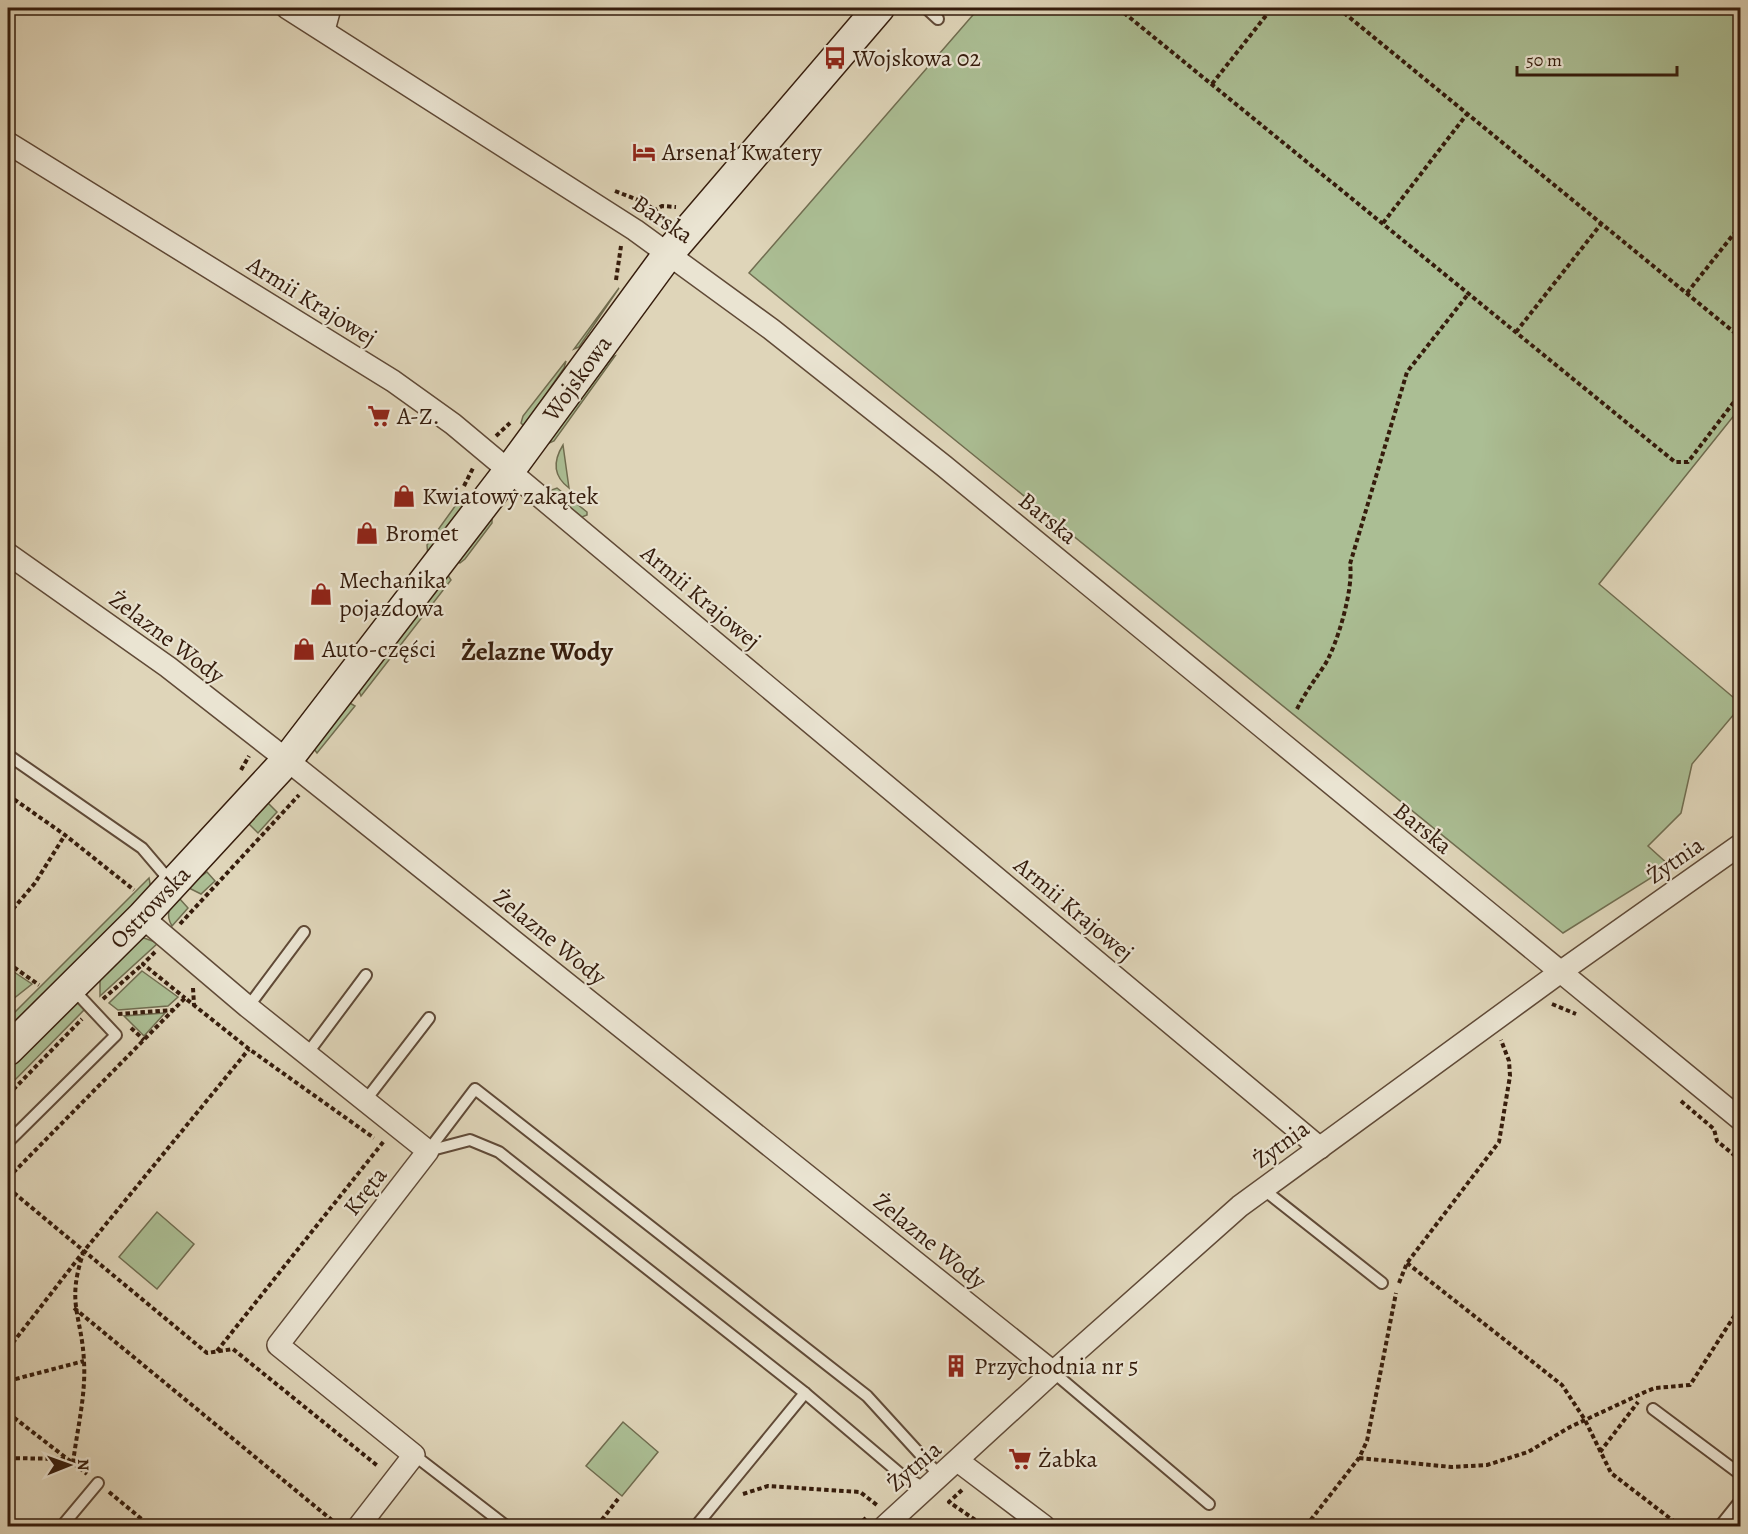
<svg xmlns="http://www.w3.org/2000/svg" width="1748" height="1534" font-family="Alegreya,serif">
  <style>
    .green { fill: #abbe94; stroke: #706d50; stroke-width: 1.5 }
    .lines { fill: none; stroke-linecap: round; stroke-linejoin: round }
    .lane-casing { stroke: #604a37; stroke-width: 14 }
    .street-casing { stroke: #604a37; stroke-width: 24 }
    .secondary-casing { stroke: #351c0c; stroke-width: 33 }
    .path { stroke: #351c0c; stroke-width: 4; stroke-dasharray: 4.5 3; stroke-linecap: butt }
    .lane { stroke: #eae4d2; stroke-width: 10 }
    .street { stroke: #eae4d2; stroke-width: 21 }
    .secondary { stroke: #eae4d2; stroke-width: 30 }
    .labels { text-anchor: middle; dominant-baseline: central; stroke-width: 4.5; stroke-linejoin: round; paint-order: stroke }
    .poi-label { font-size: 24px; fill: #351c0c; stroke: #eae4d2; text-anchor: start }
    .street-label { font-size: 24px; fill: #351c0c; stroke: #eae4d2 }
    .neighbourhood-label { font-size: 26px; font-weight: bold; fill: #351c0c; stroke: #eae4d2 }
  </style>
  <rect width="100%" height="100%" fill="#dfd5b9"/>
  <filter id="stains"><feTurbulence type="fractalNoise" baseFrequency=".00333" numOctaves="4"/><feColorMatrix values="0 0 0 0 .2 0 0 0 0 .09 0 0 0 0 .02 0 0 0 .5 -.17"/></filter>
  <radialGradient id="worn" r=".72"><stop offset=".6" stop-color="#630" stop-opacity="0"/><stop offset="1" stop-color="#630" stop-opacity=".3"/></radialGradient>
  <g class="green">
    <polygon points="979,8 1740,8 1740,408 1599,584 1740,703 1740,707 1692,764 1681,813 1648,846 1670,866 1563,933 749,273"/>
    <polygon points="619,288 579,347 574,349"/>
    <polygon points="615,356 554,441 547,444 612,357"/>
    <polygon points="566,361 564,368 524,426 521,423 523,416"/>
    <path d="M563 445 569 488C553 476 553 461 563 445Z"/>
    <polygon points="557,488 587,512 587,515 582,517 549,491"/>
    <polygon points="471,495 472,497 428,557 427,545 461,498"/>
    <polygon points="492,515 492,523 465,559 460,563 456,562"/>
    <polygon points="447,574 451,580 361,696 359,691"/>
    <polygon points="348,702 355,706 317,753 314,749"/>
    <polygon points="266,801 277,812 258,833 248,823"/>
    <polygon points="207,872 215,881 201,894 187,887"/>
    <polygon points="149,878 151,889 8,1034 8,1019"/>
    <path d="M179 898 188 908 172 926C165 914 169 906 179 898Z"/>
    <polygon points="144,938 158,943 100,996 100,977 136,941"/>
    <polygon points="8,968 32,984 8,1003"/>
    <polygon points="142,971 178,997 168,1006 118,1010 109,1003"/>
    <polygon points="78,1001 85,1009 8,1087 8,1069"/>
    <polygon points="165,1013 144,1036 124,1016"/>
    <polygon points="157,1212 194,1244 157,1289 119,1257"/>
    <polygon points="623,1422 658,1452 622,1496 586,1466"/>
  </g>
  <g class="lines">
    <g class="lane-casing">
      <g id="lane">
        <polyline points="926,8 938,19"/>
        <polyline points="8,755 142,848 171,882"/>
        <polyline points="248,1007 304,932"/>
        <polyline points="307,1054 366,975"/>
        <polyline points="365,1101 429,1018"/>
        <polyline points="8,1142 116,1035 71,987"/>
        <polyline points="428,1151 475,1089 867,1396 940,1476"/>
        <polyline points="428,1151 470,1140 499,1152 805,1393 904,1477 927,1489"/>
        <polyline points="1263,1189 1382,1283"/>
        <polyline points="1053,1372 1209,1504"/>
        <polyline points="1653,1409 1740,1474"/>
        <polyline points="414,1455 506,1526"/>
        <polyline points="62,1526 98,1483"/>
        <polyline points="696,1526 805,1393"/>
        <polyline points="1720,1526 1740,1501"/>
      </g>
    </g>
    <g class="street-casing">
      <g id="street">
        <polyline points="287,8 635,230 771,329 944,466 1740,1119"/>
        <polyline points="324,30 330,8"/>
        <polyline points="8,143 393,381 453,424 1320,1148"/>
        <polyline points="8,554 168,667 287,760 1053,1372"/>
        <polyline points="142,917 248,1007 428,1151 278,1345 414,1455 359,1526"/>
        <polyline points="958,1461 1044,1526"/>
        <polyline points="885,1526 1053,1372 1240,1206 1559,973 1740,845"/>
      </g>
    </g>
    <g class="secondary-casing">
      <polyline id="secondary" points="8,1050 142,917 287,760 509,471 669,253 879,8"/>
    </g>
    <g class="path">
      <polyline points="1118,8 1675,462 1688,462 1740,394"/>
      <polyline points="1338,8 1740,337"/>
      <polyline points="1212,84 1272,8"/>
      <polyline points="615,191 643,202 655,210"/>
      <polyline points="647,215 662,206 676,207"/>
      <polyline points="1383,223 1467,114"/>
      <polyline points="616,280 621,246"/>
      <polyline points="1687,293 1740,226"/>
      <polyline points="1516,332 1601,224"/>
      <polyline points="496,436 510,423"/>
      <polyline points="464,486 474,466"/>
      <path d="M1297 709C1305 693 1314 681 1324 666 1337 646 1354 588 1350 564L1407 372 1469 293"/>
      <polyline points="241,770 249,756"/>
      <polyline points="8,795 65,835 134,890"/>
      <polyline points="8,915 35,883 65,835"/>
      <polyline points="180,924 299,795"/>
      <polyline points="155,952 143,964 185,998"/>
      <polyline points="8,963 39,985"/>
      <polyline points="193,988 194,1005"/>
      <polyline points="103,999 143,964"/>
      <polyline points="1552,1004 1576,1014"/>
      <polyline points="118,1014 173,1010"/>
      <polyline points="131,1028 144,1040"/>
      <polyline points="8,1095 82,1019"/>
      <polyline points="1681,1101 1714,1129 1717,1141 1740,1160"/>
      <polyline points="8,1178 185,998 249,1049 374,1138"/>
      <polyline points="8,1188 207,1353 233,1349 379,1467"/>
      <polyline points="1407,1263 1562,1385 1585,1420 1611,1473 1680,1526"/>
      <polyline points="1399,1283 1407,1263 1499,1142 1510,1076 1509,1061 1501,1040"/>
      <polyline points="74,1308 339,1526"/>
      <polyline points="8,1349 84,1251 249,1049"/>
      <polyline points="217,1351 384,1141"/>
      <polyline points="8,1381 84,1361"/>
      <polyline points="8,1413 87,1474"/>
      <polyline points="1600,1452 1638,1402"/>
      <polyline points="8,1458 67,1459"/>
      <polyline points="1359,1458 1452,1467 1487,1465 1528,1452 1570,1427 1645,1392 1655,1388 1690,1385 1740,1307"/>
      <path d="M73 1463C77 1430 86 1395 84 1362 82 1316 66 1304 83 1254"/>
      <polyline points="962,1490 949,1502 984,1526"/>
      <polyline points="109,1492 150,1526"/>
      <polyline points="743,1494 768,1486 860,1492 877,1505"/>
      <polyline points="597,1526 618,1499"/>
      <polyline points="857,1526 866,1518"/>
      <polyline points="1306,1526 1359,1458 1367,1441 1396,1293"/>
    </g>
    <use href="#lane" class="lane"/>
    <use href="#street" class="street"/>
    <use href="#secondary" class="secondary"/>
  </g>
  <defs>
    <g id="bus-bare" transform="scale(1.8)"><path d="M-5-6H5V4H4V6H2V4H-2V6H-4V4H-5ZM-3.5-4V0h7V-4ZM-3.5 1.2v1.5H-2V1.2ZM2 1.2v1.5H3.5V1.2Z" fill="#8f2418" stroke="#eae4d2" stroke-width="2.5" paint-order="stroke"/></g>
    <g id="hotel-bare" transform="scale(1.8)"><path d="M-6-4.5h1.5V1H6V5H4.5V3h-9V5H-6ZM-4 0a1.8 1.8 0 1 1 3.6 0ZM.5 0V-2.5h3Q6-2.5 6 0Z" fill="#8f2418" stroke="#eae4d2" stroke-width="2.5" paint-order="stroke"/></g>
    <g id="supermarket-bare" transform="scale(1.8)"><path d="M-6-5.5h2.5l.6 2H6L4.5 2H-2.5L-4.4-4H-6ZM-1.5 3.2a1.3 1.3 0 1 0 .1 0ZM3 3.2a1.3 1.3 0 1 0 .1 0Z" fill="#8f2418" stroke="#eae4d2" stroke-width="2.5" paint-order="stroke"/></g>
    <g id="shop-bare" transform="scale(1.8)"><path d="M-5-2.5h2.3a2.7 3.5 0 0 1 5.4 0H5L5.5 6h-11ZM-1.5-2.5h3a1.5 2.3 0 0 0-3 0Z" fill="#8f2418" stroke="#eae4d2" stroke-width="2.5" paint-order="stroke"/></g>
    <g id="building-bare" transform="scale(1.8)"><path d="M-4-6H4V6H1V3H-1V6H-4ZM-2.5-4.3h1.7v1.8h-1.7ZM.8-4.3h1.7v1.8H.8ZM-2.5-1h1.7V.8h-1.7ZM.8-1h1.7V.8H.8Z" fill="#8f2418" stroke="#eae4d2" stroke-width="2.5" paint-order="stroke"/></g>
  </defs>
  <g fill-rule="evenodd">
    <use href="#bus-bare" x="835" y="58"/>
    <use href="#hotel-bare" x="644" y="152"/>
    <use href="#supermarket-bare" x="379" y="416"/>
    <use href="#shop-bare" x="404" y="496"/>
    <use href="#shop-bare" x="367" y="533"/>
    <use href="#shop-bare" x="321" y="594"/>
    <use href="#shop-bare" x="304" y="649"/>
    <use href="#building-bare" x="956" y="1366"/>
    <use href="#supermarket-bare" x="1020" y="1459"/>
  </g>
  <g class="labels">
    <g class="poi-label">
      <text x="853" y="58">Wojskowa 02</text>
      <text x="662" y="152">Arsenał Kwatery</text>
      <text x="397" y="416">A-Z.</text>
      <text x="422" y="496">Kwiatowy zakątek</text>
      <text x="385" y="533">Bromet</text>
      <text x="339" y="580">Mechanika<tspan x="339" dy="28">pojazdowa</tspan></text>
      <text x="322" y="649">Auto-części</text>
      <text x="974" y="1366">Przychodnia nr 5</text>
      <text x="1038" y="1459">Żabka</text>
    </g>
    <g class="street-label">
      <text transform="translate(663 219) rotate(34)">Barska</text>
      <text transform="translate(312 301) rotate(32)">Armii Krajowej</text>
      <text transform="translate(577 378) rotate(-54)">Wojskowa</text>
      <text transform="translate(1048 518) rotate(39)">Barska</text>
      <text transform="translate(701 597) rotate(40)">Armii Krajowej</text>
      <text transform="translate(167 637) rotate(37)">Żelazne Wody</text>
      <text transform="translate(1423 828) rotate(39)">Barska</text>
      <text transform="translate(1675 860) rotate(-35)">Żytnia</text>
      <text transform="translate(150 907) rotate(-46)">Ostrowska</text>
      <text transform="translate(1074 909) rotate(40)">Armii Krajowej</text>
      <text transform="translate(550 937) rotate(39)">Żelazne Wody</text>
      <text transform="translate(1281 1144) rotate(-36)">Żytnia</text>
      <text transform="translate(365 1191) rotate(-52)">Kręta</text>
      <text transform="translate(930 1241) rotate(39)">Żelazne Wody</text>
      <text transform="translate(914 1466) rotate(-41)">Żytnia</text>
    </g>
    <g class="neighbourhood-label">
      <text x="537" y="651">Żelazne Wody</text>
    </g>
  </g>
  <rect width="1748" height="1534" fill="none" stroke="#dfd5b9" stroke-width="30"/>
  <rect x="9" y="9" width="1730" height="1516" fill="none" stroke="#351c0c" stroke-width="3"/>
  <rect x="15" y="15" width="1718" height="1504" fill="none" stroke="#351c0c" stroke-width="1.5"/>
  <g transform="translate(69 1465) rotate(89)" stroke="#eae4d2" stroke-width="4.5" paint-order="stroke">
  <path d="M0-4.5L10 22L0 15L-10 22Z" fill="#351c0c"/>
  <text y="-9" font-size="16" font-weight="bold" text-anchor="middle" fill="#351c0c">N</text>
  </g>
  <path d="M1517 66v9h160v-9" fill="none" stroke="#351c0c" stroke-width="3"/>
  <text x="1526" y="66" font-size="18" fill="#351c0c" stroke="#eae4d2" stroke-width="4.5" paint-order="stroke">50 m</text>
  <rect width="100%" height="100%" filter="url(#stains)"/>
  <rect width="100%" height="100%" fill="url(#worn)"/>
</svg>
